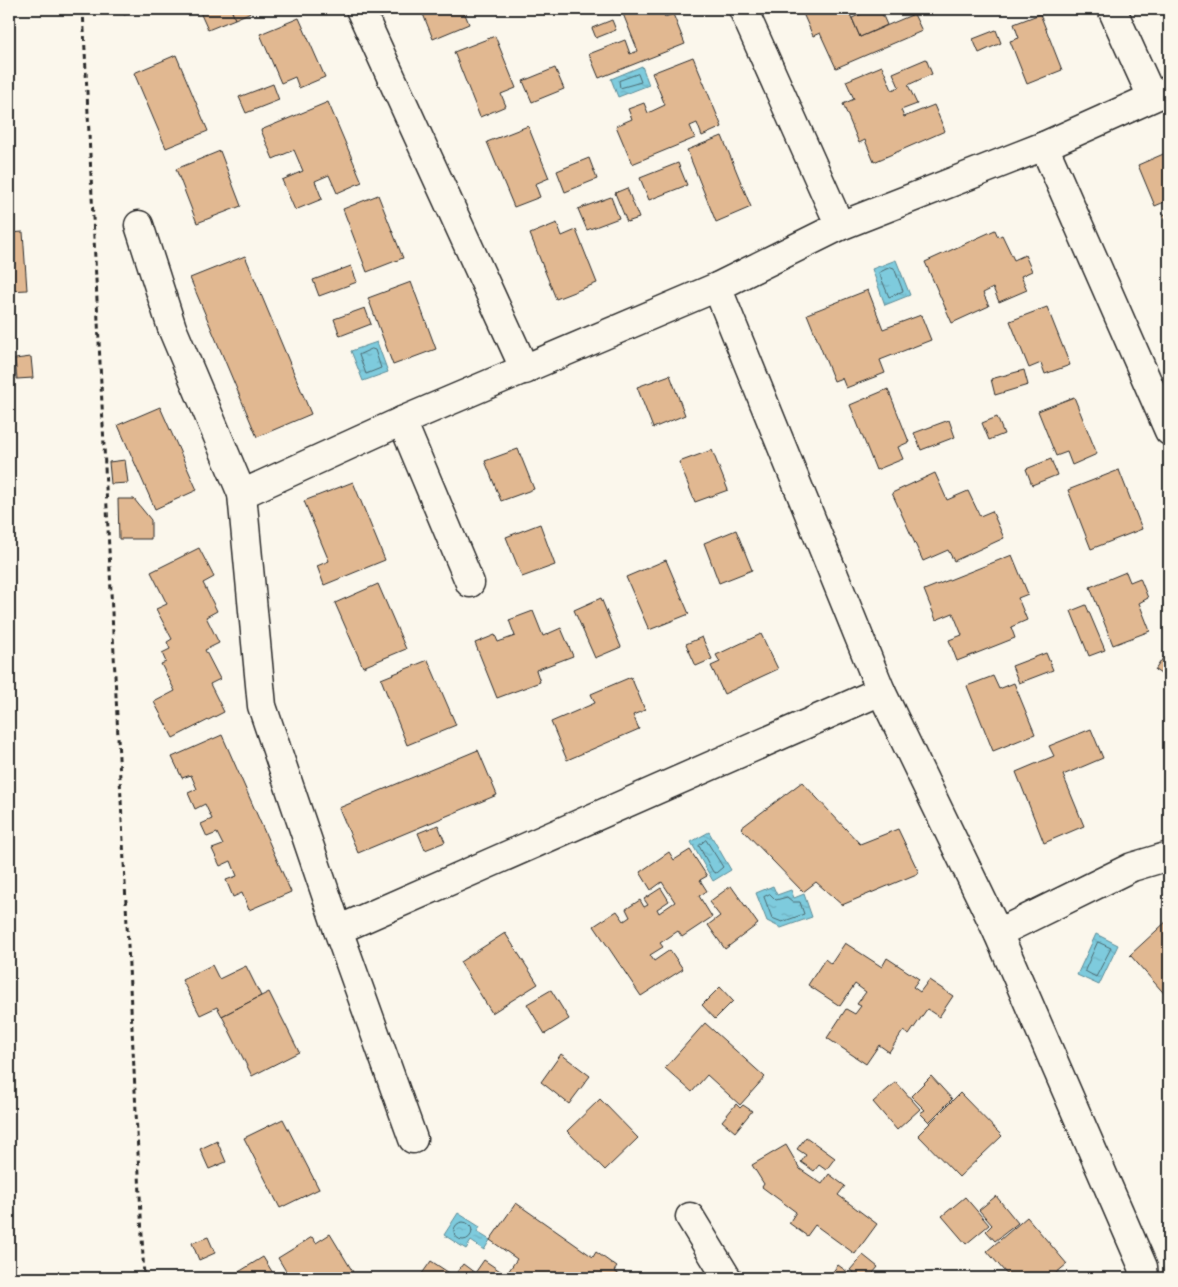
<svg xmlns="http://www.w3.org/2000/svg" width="1178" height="1287" font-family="Mynerve,sans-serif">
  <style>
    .water { fill: url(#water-ripples); stroke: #5d8b96 }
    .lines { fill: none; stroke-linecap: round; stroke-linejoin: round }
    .shore { stroke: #4c6b72; stroke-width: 1 }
    .building { fill: #e1b891; stroke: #2b2b2b }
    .minor-casing { stroke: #2b2b2b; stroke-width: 31 }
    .path { stroke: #2b2b2b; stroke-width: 3; stroke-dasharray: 5 4; stroke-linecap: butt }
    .minor { stroke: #fbf7ec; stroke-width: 28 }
  </style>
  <defs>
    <pattern id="water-ripples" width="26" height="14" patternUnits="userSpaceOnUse" patternTransform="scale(1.25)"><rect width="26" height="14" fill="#7ecbdd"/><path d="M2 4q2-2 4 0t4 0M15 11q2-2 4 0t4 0" fill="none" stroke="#6daebe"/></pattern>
  </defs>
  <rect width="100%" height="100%" fill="#fbf7ec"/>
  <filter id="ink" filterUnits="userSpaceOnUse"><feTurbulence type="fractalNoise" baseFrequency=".02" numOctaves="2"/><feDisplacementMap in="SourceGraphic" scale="10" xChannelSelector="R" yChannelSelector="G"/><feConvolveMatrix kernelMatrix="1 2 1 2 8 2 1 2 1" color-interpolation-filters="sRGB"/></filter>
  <g filter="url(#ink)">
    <g class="water">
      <polygon points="642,66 649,85 618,97 611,79"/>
      <polygon points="896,260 910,295 885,305 872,269"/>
      <polygon points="377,342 388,372 363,381 351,351"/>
      <polygon points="709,832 731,870 713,881 691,842"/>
      <polygon points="773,886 777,895 791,890 794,898 804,894 812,917 781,928 767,921 756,893"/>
      <polygon points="1096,934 1118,945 1099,985 1077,975"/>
      <polygon points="458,1213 480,1227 477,1232 490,1240 484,1250 471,1241 466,1249 444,1235"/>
    </g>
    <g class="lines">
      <g class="shore">
        <polygon points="638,74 641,82 620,88 619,81"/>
        <polygon points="891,267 894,268 903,291 889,297 879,273"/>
        <polygon points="372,349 375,350 381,368 366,374 359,355"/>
        <polygon points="706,840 723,867 716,873 713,872 699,846"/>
        <polygon points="770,894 776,900 787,897 793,902 800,902 804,914 782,922 772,918 764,897"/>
        <polygon points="1098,942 1111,948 1096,977 1085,971"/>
        <circle cx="463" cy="1231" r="9"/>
      </g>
    </g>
    <g class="building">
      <polygon points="122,9 144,9 124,15"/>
      <polygon points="202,9 231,9 235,19 208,30 199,10"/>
      <polygon points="231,9 258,9 235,19"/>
      <polygon points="421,9 463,9 469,24 433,39"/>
      <polygon points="621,9 661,9 665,17 673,14 685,44 599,78 589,54 625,40 630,54 638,51"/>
      <polygon points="801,9 852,9 849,12 860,37 914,14 922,31 836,68 820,33 813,36"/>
      <polygon points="873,9 880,9 887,25 860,37 852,18"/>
      <polygon points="1040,14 1062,70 1027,84 1010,41 1019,38 1014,24"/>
      <polygon points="299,18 325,77 299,88 295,77 281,83 260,34"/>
      <polygon points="612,20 616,30 596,38 592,28"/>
      <polygon points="996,30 1001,43 979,53 973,39"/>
      <polygon points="495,36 516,88 501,94 506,106 480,117 454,52"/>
      <polygon points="176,55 208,131 166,148 134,73"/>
      <polygon points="693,57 722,127 702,136 697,123 690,126 695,138 632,164 616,126 632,119 628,109 644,103 648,113 665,105 652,73"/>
      <polygon points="926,59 932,74 908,85 917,104 901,110 904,117 934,105 945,131 874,162 865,140 859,143 843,104 854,99 846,81 882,66 892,90 899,87 893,73"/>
      <polygon points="555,68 564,89 532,102 523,81"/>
      <polygon points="273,84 279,100 246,113 239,97"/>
      <polygon points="328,102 362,182 337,193 329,175 315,181 322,199 295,210 282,180 303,171 294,150 273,159 261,130"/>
      <polygon points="528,126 549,178 535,184 540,197 514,207 487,142"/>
      <polygon points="722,136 751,207 716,222 687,150"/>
      <polygon points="220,151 241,206 197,223 176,169"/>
      <polygon points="1168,152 1169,200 1155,206 1138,165"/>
      <polygon points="589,158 597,179 565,192 557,171"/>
      <polygon points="678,163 687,185 649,200 640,178"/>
      <polygon points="627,188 639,218 627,222 615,193"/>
      <polygon points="378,195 403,258 367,272 343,209"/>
      <polygon points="611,197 619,218 587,230 578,209"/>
      <polygon points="1169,212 1169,229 1163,215"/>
      <polygon points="557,223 562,236 576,230 597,283 556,299 530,234"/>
      <polygon points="995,230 998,237 1002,235 1014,260 1025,255 1032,271 1021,276 1027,290 999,302 993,288 983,293 989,306 952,323 925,262"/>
      <polygon points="23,232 27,290 9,291 9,233"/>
      <polygon points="245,256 311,414 257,437 190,278"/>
      <polygon points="351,266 357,282 319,296 313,280"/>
      <polygon points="411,282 436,349 393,365 368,298"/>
      <polygon points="868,290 883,329 921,315 931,340 880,360 885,373 846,388 842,378 834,381 807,314"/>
      <polygon points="1047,307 1070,365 1045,374 1041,363 1029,368 1010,321"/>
      <polygon points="365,308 371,324 340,336 334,319"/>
      <polygon points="31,357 33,378 17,379 15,359"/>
      <polygon points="1024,370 1028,385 995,395 991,379"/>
      <polygon points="670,375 685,415 653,428 637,387"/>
      <polygon points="888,389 909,442 898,447 903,459 876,470 850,405"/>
      <polygon points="1074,397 1097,454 1072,465 1067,452 1056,456 1038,411"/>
      <polygon points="160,407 197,490 155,509 118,425"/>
      <polygon points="997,417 1004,434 989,440 982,423"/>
      <polygon points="949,420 955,437 921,450 914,433"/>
      <polygon points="518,449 534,489 501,501 485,461"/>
      <polygon points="712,450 728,490 695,502 679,462"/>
      <polygon points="1051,459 1057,475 1032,485 1026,469"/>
      <polygon points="125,460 128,483 111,484 109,462"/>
      <polygon points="1119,470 1142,529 1091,549 1068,490"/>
      <polygon points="935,473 947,500 968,491 980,516 992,511 1004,538 954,561 948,550 923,561 892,493"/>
      <polygon points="353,482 385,560 324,585 317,566 329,561 304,501"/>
      <polygon points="118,499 134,499 151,520 151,539 119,539"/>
      <polygon points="540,524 555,565 522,577 506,537"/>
      <polygon points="736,530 752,570 719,583 704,543"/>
      <polygon points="199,548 214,577 203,583 217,611 206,617 219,643 205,650 220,679 210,684 224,712 173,738 154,702 175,691 161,664 166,662 162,653 170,649 167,642 172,639 156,609 167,604 151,572"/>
      <polygon points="1012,555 1028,594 1018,598 1027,620 1011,627 1015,638 957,661 949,640 962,635 953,613 936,620 924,590"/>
      <polygon points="666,560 689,614 649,630 626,577"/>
      <polygon points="1126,572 1130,582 1140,578 1148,598 1139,603 1150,631 1113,645 1090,587"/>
      <polygon points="378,584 406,649 363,667 335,603"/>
      <polygon points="601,598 621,647 595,658 574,610"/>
      <polygon points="1086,605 1105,650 1089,656 1071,611"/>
      <polygon points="533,611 543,636 561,628 573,656 536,670 540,682 497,698 475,643 495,635 498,642 515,636 509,620"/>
      <polygon points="761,634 778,669 724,694 711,666 720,662 716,655"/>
      <polygon points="702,637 712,659 696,666 686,644"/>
      <polygon points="1169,649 1169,679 1155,670"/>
      <polygon points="1046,653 1053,670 1019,683 1012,666"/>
      <polygon points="428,660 456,725 407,745 381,679"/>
      <polygon points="993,676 999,689 1014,683 1035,734 993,751 967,686"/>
      <polygon points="631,677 645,710 633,715 639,729 567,760 551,722 595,703 591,694"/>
      <polygon points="1091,729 1103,758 1063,775 1084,826 1044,843 1016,772 1054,756 1049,746"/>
      <polygon points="222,735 291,892 249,910 242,893 233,897 226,880 237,876 231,861 220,866 212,849 223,845 217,833 207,837 201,824 212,819 205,804 195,809 188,793 197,789 191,775 182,778 172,757"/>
      <polygon points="478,750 497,795 358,853 339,808"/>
      <polygon points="802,782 860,844 898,829 919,873 842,905 816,882 803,892 741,828"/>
      <polygon points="438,825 445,842 425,850 418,833"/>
      <polygon points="690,850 707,876 700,880 707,891 699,896 712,917 682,937 678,931 660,943 663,947 650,955 654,961 670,950 683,969 641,996 594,926 617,911 624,921 630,917 626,909 640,900 644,907 648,905 644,899 661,888 669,901 657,909 659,913 675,902 662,882 651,890 640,872 669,852 674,860"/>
      <polygon points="731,886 758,924 725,949 708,925 720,916 709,902"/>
      <polygon points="1169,919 1169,999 1130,955"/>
      <polygon points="505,933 538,984 492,1013 460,962"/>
      <polygon points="845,943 882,967 887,958 919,979 913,987 920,992 929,980 953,996 939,1017 927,1009 909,1035 903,1031 889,1052 879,1045 866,1064 827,1038 846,1009 855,1014 861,1006 857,1004 866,992 855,984 840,1006 808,985 825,959 831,964"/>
      <polygon points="212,965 219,979 246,966 261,996 222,1016 217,1007 200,1015 182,980"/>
      <polygon points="720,987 733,1001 715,1019 702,1005"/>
      <polygon points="551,990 569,1019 545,1034 527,1004"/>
      <polygon points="269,992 299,1052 252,1076 222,1016"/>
      <polygon points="705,1023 765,1077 740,1105 707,1075 692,1092 665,1068"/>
      <polygon points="561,1054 590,1076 569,1104 541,1082"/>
      <polygon points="931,1076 952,1099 929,1122 920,1113 925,1110 911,1096"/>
      <polygon points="896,1082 920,1109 897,1130 873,1102"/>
      <polygon points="960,1093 1002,1136 959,1177 918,1135"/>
      <polygon points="600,1099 638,1138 605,1170 567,1131"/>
      <polygon points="736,1104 740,1108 743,1105 752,1111 735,1132 722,1121"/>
      <polygon points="283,1119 319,1189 280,1208 244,1138"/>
      <polygon points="806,1137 835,1158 826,1170 819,1165 814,1171 801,1162 806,1155 797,1149"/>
      <polygon points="217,1141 226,1162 209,1169 200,1149"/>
      <polygon points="786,1145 800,1169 822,1184 829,1174 845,1186 838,1195 877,1224 855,1254 815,1225 807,1236 789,1223 796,1212 762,1187 764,1184 752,1165"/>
      <polygon points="996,1196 1018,1223 995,1241 986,1231 992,1225 979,1210"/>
      <polygon points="965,1197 989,1225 966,1244 942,1216"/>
      <polygon points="516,1203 593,1257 596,1252 617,1267 614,1271 624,1278 598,1278 589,1272 585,1278 419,1278 431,1261 454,1276 463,1264 475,1273 484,1260 506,1275 517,1259 490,1240"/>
      <polygon points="1027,1217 1067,1264 1050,1278 1010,1278 987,1251"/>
      <polygon points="330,1234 353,1272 343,1278 290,1278 278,1258 312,1237 316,1243"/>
      <polygon points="208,1237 215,1253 199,1260 192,1243"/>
      <polygon points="863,1255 878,1267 869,1278 861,1278 850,1270"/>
      <polygon points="263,1257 276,1278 229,1278"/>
      <polygon points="838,1265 856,1278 828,1278"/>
    </g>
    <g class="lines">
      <g class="minor-casing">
        <g id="minor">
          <polyline points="360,9 525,370"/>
          <polyline points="743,9 840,226"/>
          <polyline points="1112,9 1152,97"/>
          <polyline points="1044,146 1169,431"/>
          <polyline points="139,225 172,328 242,494 262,706 338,930 413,1139"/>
          <polyline points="717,287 881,691 998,933 1143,1267 1144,1278"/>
          <polyline points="402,421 470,583"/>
          <polyline points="242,494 402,421 717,287 840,226 1044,146 1169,90"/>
          <polyline points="338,930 881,691"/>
          <polyline points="998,933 1132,867 1169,856"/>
          <polyline points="690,1217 727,1278"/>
        </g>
      </g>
      <polyline class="path" points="83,9 144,1278"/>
      <use href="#minor" class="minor"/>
    </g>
  </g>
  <rect width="1178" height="1287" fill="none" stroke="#fbf7ec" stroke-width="30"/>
  <rect x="15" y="15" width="1148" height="1257" fill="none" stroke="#2b2b2b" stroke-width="2" filter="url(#ink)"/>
</svg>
